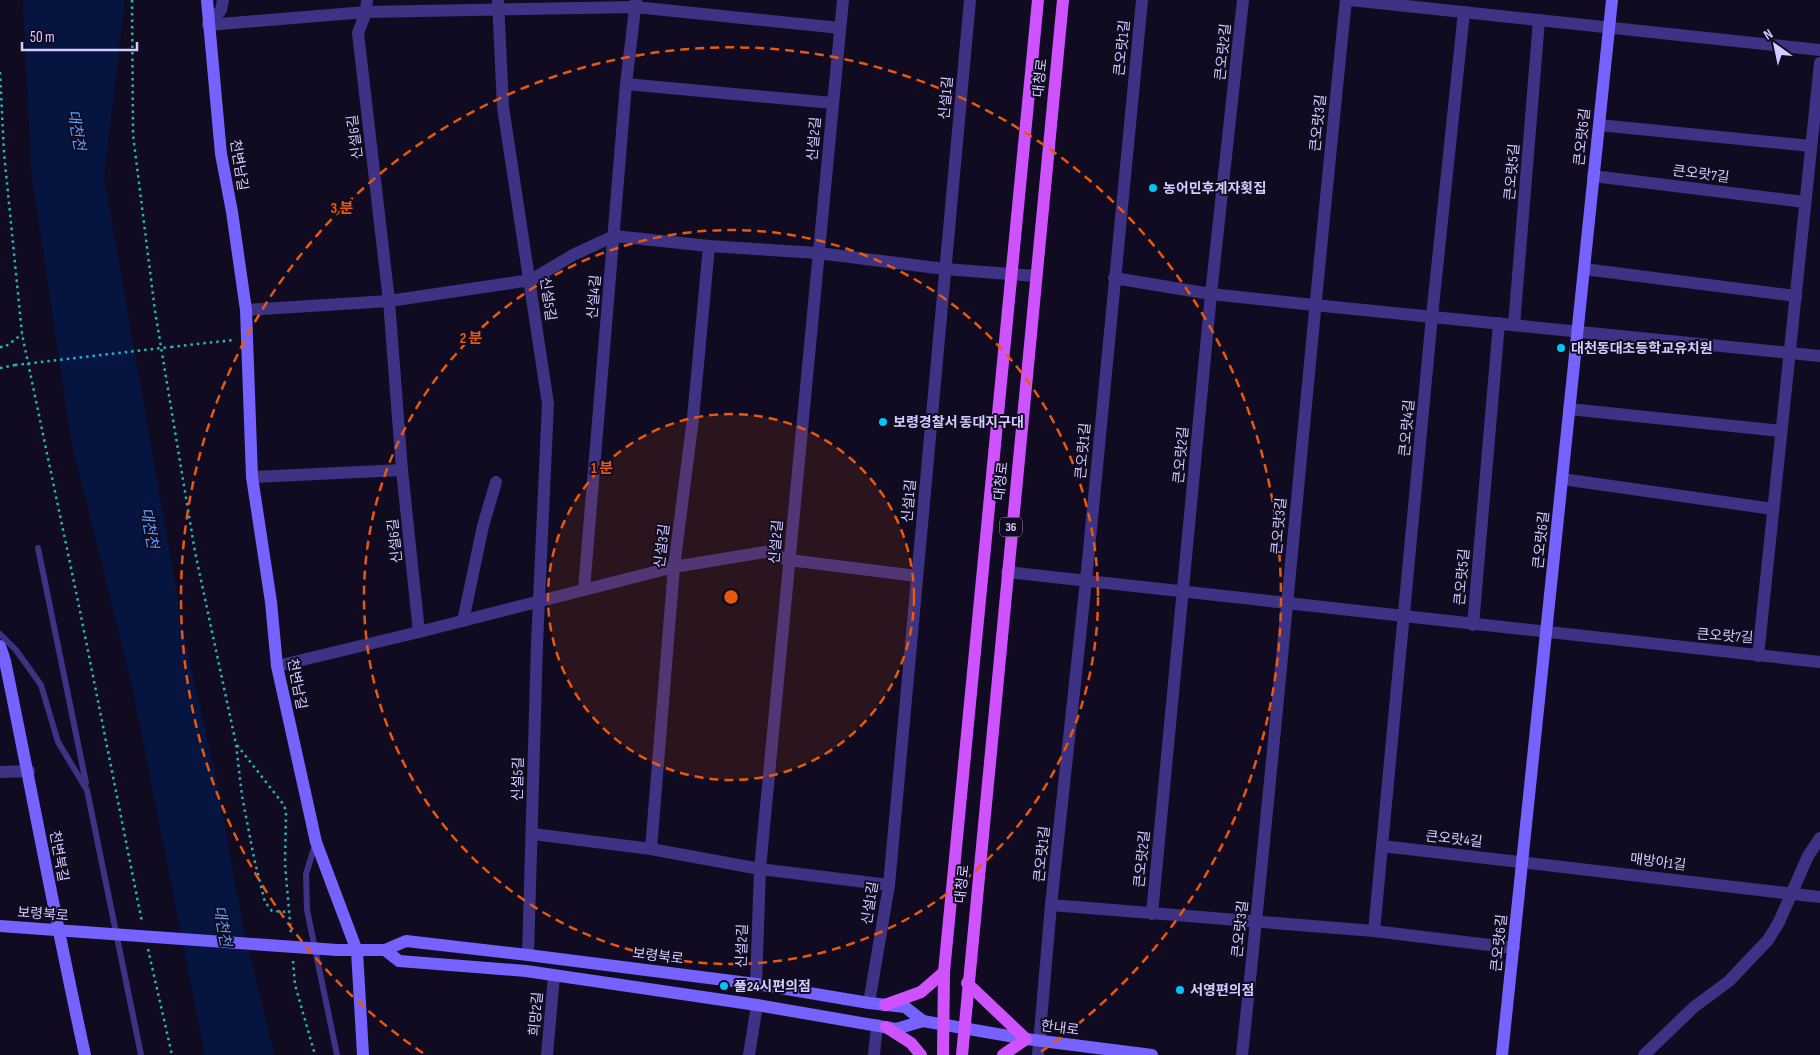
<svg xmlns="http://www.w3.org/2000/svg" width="1820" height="1055" font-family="'Sofia Sans Condensed','Noto Sans KR',sans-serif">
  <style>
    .water { fill: #051540 }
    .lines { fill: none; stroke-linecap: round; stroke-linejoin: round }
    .path { stroke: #23b5bb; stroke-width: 2.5; stroke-dasharray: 2.5 4; stroke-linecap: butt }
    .lane { stroke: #3d3284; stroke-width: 6 }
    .street { stroke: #3d3284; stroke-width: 12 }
    .secondary { stroke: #7662ff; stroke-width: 12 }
    .primary { stroke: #cf52ff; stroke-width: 12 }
    .path-bridge { stroke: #23b5bb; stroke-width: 2.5; stroke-dasharray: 2.5 4; stroke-linecap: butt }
    .secondary-bridge { stroke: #7662ff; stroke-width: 12 }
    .ring { fill: none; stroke: #e8590c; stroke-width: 2.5; stroke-dasharray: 9 6 }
    .poi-dot { fill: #00c5f6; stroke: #110b21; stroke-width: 2 }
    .labels { text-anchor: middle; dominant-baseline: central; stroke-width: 4; stroke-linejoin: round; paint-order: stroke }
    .shield { fill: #110b21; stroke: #9b91bc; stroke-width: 1 }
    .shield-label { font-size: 12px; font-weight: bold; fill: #d6cbff }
    .street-label { font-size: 14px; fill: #d6cbff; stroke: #110b21 }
    .poi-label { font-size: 14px; font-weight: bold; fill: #d6cbff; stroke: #110b21; text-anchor: start }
    .water-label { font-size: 15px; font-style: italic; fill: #59a2ff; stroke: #110b21 }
    .centre { fill: #e8590c; stroke: #110b21; stroke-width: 2.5 }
    .ring-label { font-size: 15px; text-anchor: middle; font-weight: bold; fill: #e8590c; stroke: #110b21; stroke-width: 4; stroke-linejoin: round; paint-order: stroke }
  </style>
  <rect width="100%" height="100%" fill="#110b21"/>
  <polygon class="water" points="23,0 125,0 104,177 186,645 216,778 241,916 274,1055 205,1055 134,695 71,439 31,170"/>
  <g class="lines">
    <g class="path">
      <polyline points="132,0 133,135 155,311 195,552 236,744 242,796 254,858 265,902 272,911 289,912"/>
      <polyline points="0,72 4,153 22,334 80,611 142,922"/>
      <polyline points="0,347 5,347 22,334"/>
      <polyline points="171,347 233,340"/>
      <polyline points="0,368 15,365"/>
      <polyline points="237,745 284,805 286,812 285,864 291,933"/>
      <polyline points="148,949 172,1055"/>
      <polyline points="293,961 295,985 315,1055"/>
    </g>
    <g class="lane">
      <polyline points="38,548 86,783"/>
      <polyline points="0,634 16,650 41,685 58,742 87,790 141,1055"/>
      <polyline points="315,845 306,874 307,910 337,1055"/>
    </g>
    <g class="street">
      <polyline points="498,0 503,107 548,404 537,644 528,955"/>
      <polyline points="1350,0 1820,50"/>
      <polyline points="208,25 366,12 635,7 840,28"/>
      <polyline points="208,25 221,10 223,0"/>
      <polyline points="626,84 833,103"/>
      <polyline points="1599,125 1811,146"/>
      <polyline points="1593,176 1805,202"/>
      <polyline points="1584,269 1796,296"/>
      <polyline points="1114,278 1211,294 1314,305 1820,356"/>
      <polyline points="246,310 389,301 531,280 573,255 614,236 709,246 818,253 945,269 1036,276"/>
      <polyline points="1514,325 1539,20"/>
      <polyline points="1569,409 1781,431"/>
      <polyline points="252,477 402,470"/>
      <polyline points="1562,479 1773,509"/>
      <polyline points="1007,572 1820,662"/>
      <polyline points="584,590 626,84 636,0"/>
      <polyline points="463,621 483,526 496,482"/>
      <polyline points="1473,625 1499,323"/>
      <polyline points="419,632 674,567 765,552 789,560 917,576"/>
      <polyline points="1758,656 1820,63"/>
      <polyline points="277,666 419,632 402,470 389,301 358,33 366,12 367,0"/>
      <polyline points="0,772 29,771"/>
      <polyline points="533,834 651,849 760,869 889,885"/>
      <polyline points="1382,846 1820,897"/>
      <polyline points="651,849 674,567 693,418 709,246"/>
      <polyline points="1051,905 1374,931 1514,948"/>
      <polyline points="1152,914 1211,294 1243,0"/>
      <polyline points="1374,931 1432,316 1464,12"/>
      <polyline points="756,984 760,869 843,0"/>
      <polyline points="869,1003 889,885 970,0"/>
      <polyline points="547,1055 554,976"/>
      <polyline points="749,1055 757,1005"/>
      <polyline points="874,1055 877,1025"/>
      <polyline points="1038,1055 1051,905 1086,581 1142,0"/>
      <path d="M1242 1055C1280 704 1309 351 1346 0"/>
      <polyline points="1644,1055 1694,1007 1729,981 1768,940 1779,922 1808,856 1820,838"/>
    </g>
    <g class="secondary">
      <polyline points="207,0 221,154 232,212 246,310 252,477 271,602 277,666 316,842 357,951 363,1055"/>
      <path d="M0 646 5 661C32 792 56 924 85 1055"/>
      <polyline points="0,926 83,932"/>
      <polyline points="337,950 385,950 406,941 528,955 756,984 869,1003 905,1007 923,1021"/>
      <polyline points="385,950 399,961 526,971 757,1005 896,1029 923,1021 1026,1039 1152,1055"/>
      <polyline points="1502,1055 1612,0"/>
    </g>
    <g class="primary">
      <polyline points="967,983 1026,1039 1003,1055"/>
      <polyline points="885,1005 921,992 944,972"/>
      <polyline points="886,1027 911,1043 921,1055"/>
      <polyline points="943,1055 944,972 1038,0"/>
      <polyline points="962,1055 1063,0"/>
    </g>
    <polyline class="path-bridge" points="15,365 171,347"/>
    <polyline class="secondary-bridge" points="83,932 337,950"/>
  </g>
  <circle cx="731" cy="597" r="183" fill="#e8590c" fill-opacity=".12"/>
  <g class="ring">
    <circle cx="731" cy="597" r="183"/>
    <circle cx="731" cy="597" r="367"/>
    <path d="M423 1053A550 550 0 1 1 1039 1053"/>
  </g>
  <g class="poi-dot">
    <circle cx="1153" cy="188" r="5"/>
    <circle cx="1561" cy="348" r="5"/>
    <circle cx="883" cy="422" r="5"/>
    <circle cx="724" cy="986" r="5"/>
    <circle cx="1180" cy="990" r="5"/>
  </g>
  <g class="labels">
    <rect class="shield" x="1000" y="517.5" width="22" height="19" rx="4"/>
    <g class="shield-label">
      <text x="1011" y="527">36</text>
    </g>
    <g class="street-label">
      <text transform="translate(1122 48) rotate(-84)">큰오랏1길</text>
      <text transform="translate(1223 52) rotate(-84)">큰오랏2길</text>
      <text transform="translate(1040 78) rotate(-84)">대청로</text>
      <text transform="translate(946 98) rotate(-85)">신설1길</text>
      <text transform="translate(1318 123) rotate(-84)">큰오랏3길</text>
      <text transform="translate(355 137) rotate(-97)">신설6길</text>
      <text transform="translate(1582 137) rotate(-84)">큰오랏6길</text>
      <text transform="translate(814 139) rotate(-85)">신설2길</text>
      <text transform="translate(239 165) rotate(81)">천변남길</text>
      <text transform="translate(1512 172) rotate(-85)">큰오랏5길</text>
      <text transform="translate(1701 174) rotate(7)">큰오랏7길</text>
      <text transform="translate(594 297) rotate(-85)">신설4길</text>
      <text transform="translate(548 299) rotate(82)">신설5길</text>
      <text transform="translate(1407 428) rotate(-85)">큰오랏4길</text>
      <text transform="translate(1083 451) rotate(-85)">큰오랏1길</text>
      <text transform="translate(1181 455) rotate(-85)">큰오랏2길</text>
      <text transform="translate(1001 481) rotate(-84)">대청로</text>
      <text transform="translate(909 501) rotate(-85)">신설1길</text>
      <text transform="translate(1279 526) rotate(-85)">큰오랏3길</text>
      <text transform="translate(1541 540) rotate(-84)">큰오랏6길</text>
      <text transform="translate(395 541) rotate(-96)">신설6길</text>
      <text transform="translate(776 542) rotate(-85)">신설2길</text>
      <text transform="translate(662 546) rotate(-83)">신설3길</text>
      <text transform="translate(1462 577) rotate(-85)">큰오랏5길</text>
      <text transform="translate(1725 636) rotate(4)">큰오랏7길</text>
      <text transform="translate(297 684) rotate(79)">천변남길</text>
      <text transform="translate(518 779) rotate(-89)">신설5길</text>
      <text transform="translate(1454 839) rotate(6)">큰오랏4길</text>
      <text transform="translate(1042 854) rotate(-84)">큰오랏1길</text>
      <text transform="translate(59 856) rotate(80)">천변북길</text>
      <text transform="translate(1142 859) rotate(-84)">큰오랏2길</text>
      <text transform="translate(1658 862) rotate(7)">매방아1길</text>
      <text transform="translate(962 884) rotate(-84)">대청로</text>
      <text transform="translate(870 903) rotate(-81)">신설1길</text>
      <text transform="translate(43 914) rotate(4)">보령북로</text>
      <text transform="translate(1240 929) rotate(-84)">큰오랏3길</text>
      <text transform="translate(1499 943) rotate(-84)">큰오랏6길</text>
      <text transform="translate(742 946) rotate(-88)">신설2길</text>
      <text transform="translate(658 956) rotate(7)">보령북로</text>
      <text transform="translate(536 1014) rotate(-85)">희망2길</text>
      <text transform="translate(1060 1028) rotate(7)">한내로</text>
    </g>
    <g class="poi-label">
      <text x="1163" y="188">농어민후계자횟집</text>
      <text x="1571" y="348">대천동대초등학교유치원</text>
      <text x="893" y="422">보령경찰서 동대지구대</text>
      <text x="734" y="986">풀24시편의점</text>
      <text x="1190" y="990">서영편의점</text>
    </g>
    <g class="water-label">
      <text transform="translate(76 130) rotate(80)">대천천</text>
      <text transform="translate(149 528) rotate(80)">대천천</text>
      <text transform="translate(222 926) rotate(80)">대천천</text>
    </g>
  </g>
  <circle cx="731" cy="597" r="8" class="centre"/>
  <g class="ring-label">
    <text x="342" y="213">3 분</text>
    <text x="471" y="343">2 분</text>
    <text x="602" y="473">1 분</text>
  </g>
  <g transform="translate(1775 45) rotate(327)" stroke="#110b21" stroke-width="4" paint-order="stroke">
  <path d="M0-4L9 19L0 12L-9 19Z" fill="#d6cbff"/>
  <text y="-8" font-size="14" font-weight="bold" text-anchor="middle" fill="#d6cbff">N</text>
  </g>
  <path d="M22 42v8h115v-8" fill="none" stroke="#d6cbff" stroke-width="2.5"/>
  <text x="30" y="42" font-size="15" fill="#d6cbff" stroke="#110b21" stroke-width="4" paint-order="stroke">50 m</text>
</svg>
